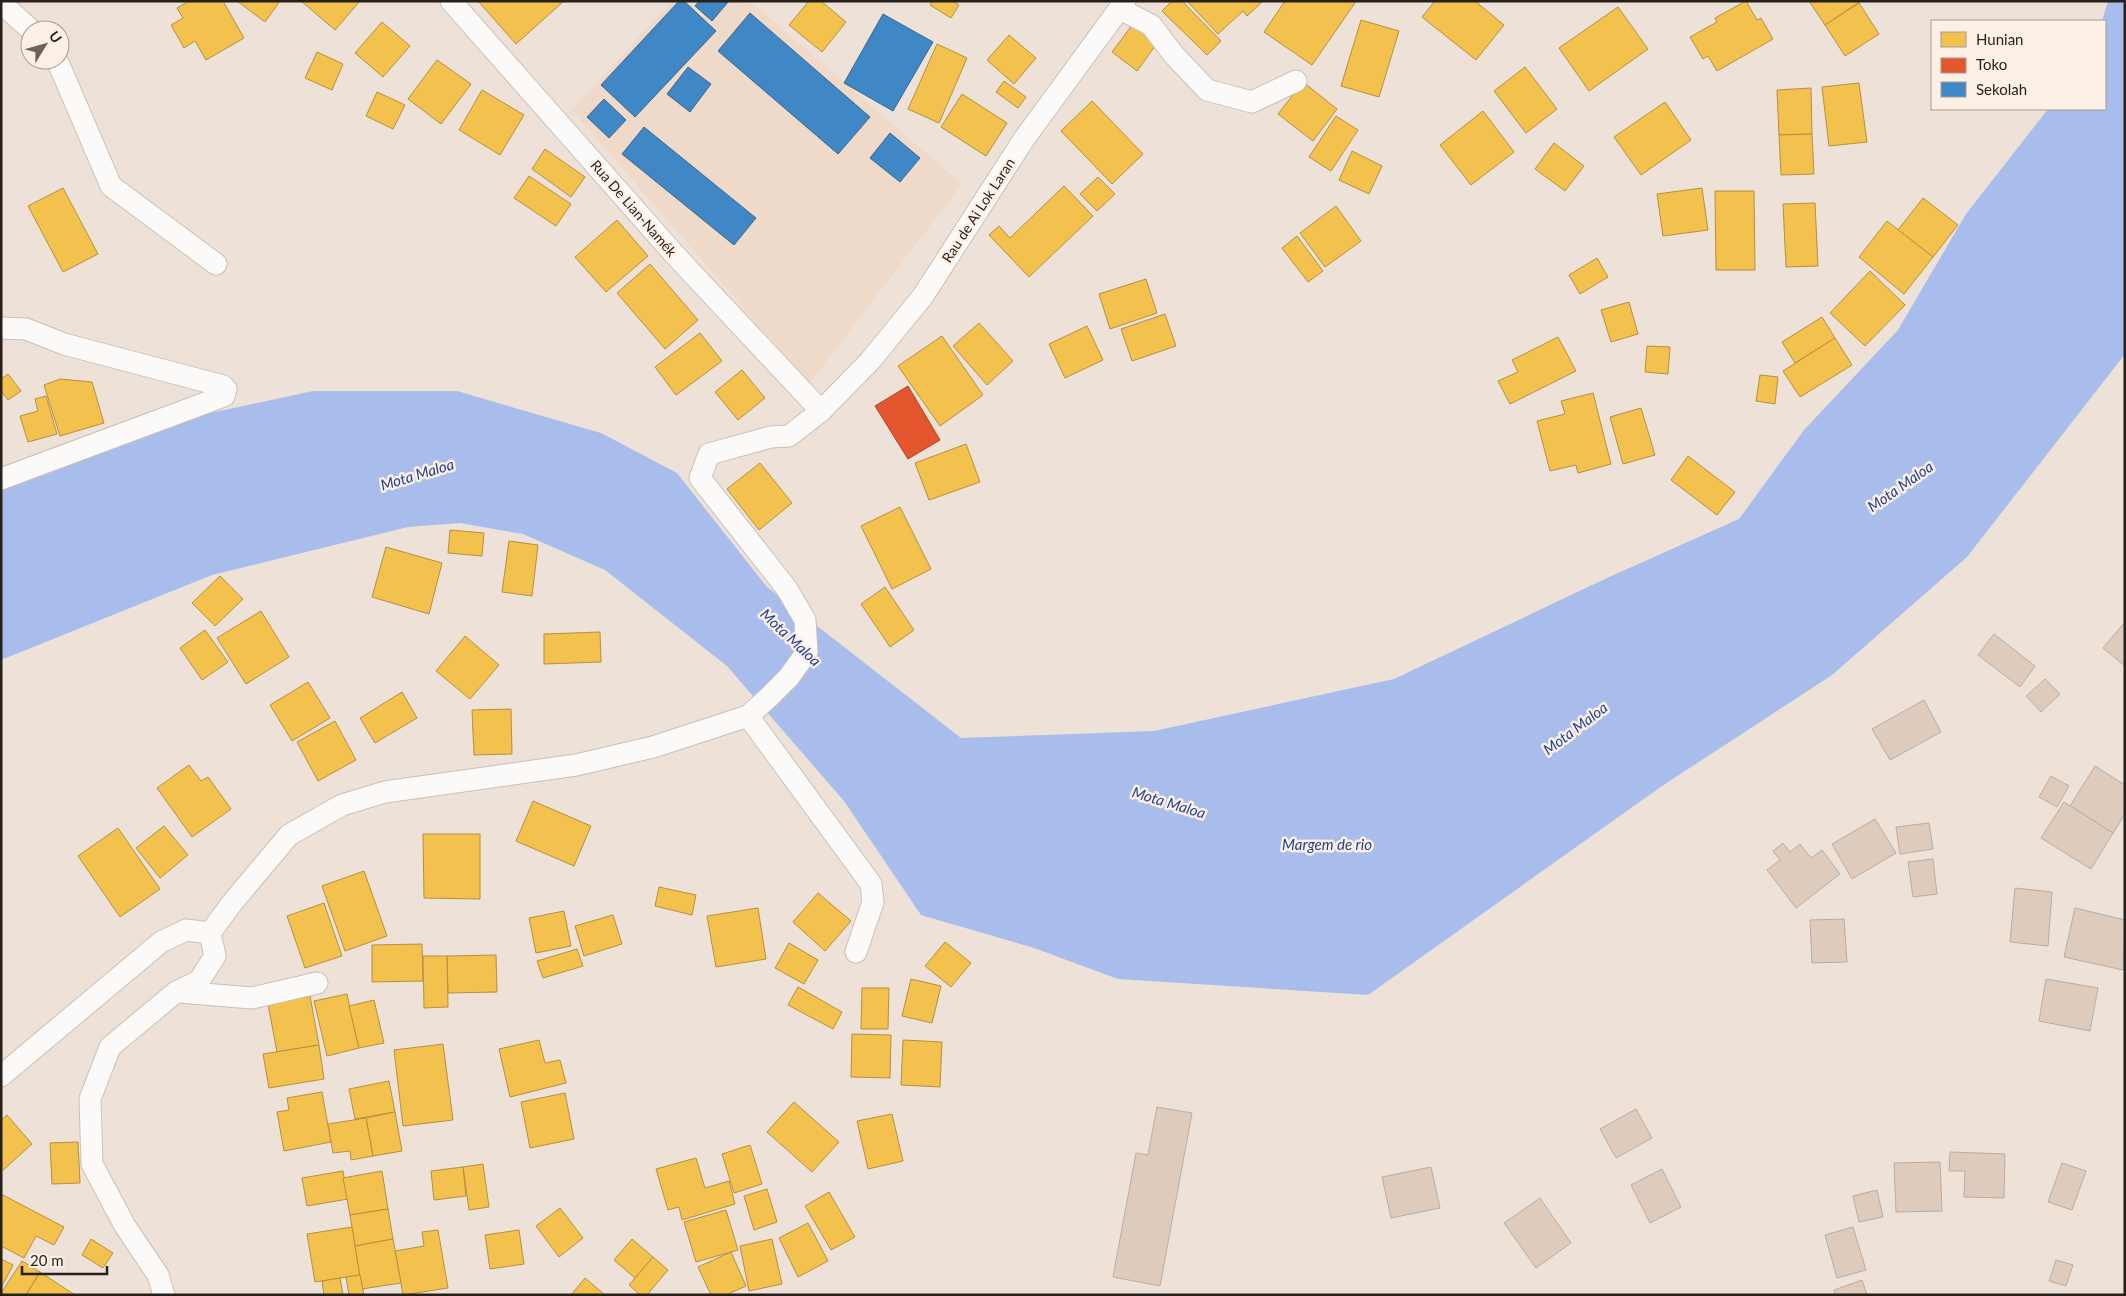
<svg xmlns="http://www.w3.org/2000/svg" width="2126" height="1296" font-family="Lato,sans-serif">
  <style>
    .built { fill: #efdaca }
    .water { fill: #a8bdec }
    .homes { fill: #f2c14e; stroke: #b5903e }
    .shops { fill: #e4572e; stroke: #ab4628 }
    .schools { fill: #3f88c5; stroke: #386891 }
    .building { fill: #decbbc; stroke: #b7ada6 }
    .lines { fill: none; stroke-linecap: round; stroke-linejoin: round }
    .minor-casing { stroke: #c9c0b9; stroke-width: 23 }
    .minor { stroke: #fcfaf9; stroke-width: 21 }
    .labels { text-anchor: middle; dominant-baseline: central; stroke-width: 5; stroke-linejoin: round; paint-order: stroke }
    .street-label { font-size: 14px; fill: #271f19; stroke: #fcefe5 }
    .water-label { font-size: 15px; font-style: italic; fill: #204193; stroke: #fcefe5 }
  </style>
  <rect width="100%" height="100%" fill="#ede1d8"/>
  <polygon class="built" points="672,1 750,1 962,184 809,384 572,110"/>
  <polygon class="water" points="2108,1 2125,1 2125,354 1967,557 1832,675 1662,786 1368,995 1118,979 1034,948 921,915 844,801 727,666 605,570 523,534 460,523 408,527 212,575 1,660 1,481 145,427 313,391 457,391 601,433 677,473 767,587 961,738 1154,731 1394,679 1607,578 1739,519 1804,430 1898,330 1966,214 2048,109 2105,109 2105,21 2102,21"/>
  <g class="homes">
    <polygon points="189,1 223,1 244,38 206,60 195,41 184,48 171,25 183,18 177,8"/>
    <polygon points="237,1 280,1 265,22"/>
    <polygon points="301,1 360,1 335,30"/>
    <polygon points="478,1 564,1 516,44"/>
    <polygon points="809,1 821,1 846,22 822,52 789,25"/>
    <polygon points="932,1 953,1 959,5 951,18 930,5"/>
    <polygon points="1172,1 1182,1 1221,41 1207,55 1162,11"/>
    <polygon points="1187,1 1263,1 1247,16 1243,11 1218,34"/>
    <polygon points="1285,1 1353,1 1355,3 1312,65 1264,32"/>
    <polygon points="1435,1 1475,1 1504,25 1476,60 1422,17"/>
    <polygon points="1746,1 1757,20 1761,18 1773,39 1717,71 1708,56 1703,59 1690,37 1717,22 1715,18"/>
    <polygon points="1809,1 1861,1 1825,25"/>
    <polygon points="1859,3 1879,34 1845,56 1825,25"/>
    <polygon points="1618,7 1648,49 1589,91 1559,48"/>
    <polygon points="1361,20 1399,31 1379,97 1341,86"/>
    <polygon points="382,22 410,46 383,77 355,53"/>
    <polygon points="1133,24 1158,42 1137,71 1112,52"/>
    <polygon points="1009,35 1036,58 1014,84 987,60"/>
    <polygon points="937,44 967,58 939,123 908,109"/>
    <polygon points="317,52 343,64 332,90 305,78"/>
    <polygon points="437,60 471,84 441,124 408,99"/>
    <polygon points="1525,67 1557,109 1526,133 1494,91"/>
    <polygon points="1004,81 1026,97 1018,108 996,92"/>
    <polygon points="1303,82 1337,109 1313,141 1278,114"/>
    <polygon points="1859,83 1867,142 1829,146 1822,87"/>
    <polygon points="1811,88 1812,134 1779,135 1777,90"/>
    <polygon points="482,90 524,115 500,155 459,130"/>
    <polygon points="377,92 405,105 393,129 366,116"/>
    <polygon points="962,94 1007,123 986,156 941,127"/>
    <polygon points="1092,101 1143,154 1112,184 1061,131"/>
    <polygon points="1665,102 1691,140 1641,175 1614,137"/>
    <polygon points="1483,111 1514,152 1471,185 1440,145"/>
    <polygon points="1336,116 1358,130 1331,171 1309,157"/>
    <polygon points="1812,134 1814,174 1781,175 1779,135"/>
    <polygon points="1554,143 1584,166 1565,191 1535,169"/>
    <polygon points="545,149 585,177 571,197 532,169"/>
    <polygon points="1352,151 1382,166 1369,194 1339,180"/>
    <polygon points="529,176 571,204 556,226 514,198"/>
    <polygon points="1098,177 1115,194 1097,211 1080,194"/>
    <polygon points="1064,186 1093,216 1029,277 989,235 999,226 1010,238"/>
    <polygon points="63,188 98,254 63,272 28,206"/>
    <polygon points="1702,188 1708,230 1663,236 1657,194"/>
    <polygon points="1715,191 1754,191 1755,270 1716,270"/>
    <polygon points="1923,198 1958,225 1933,257 1898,230"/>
    <polygon points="1815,203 1818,266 1786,267 1783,204"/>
    <polygon points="1336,206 1361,241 1325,267 1300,233"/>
    <polygon points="617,220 648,256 606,292 575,257"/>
    <polygon points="1887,221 1933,257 1904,294 1859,257"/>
    <polygon points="1297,236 1323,271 1308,282 1282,248"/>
    <polygon points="1597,258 1608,277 1580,294 1569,275"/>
    <polygon points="650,264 698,320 665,349 617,293"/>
    <polygon points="1870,271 1905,305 1865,346 1830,313"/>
    <polygon points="1146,279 1157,313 1110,329 1099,294"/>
    <polygon points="1629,302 1638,334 1611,342 1601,310"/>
    <polygon points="1165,314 1176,346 1132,361 1121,329"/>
    <polygon points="1822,317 1835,338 1795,363 1782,342"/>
    <polygon points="979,323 1013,361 987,385 953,346"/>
    <polygon points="1087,326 1103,360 1065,378 1049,344"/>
    <polygon points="700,333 722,361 676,395 655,367"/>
    <polygon points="942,336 983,395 940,426 898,366"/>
    <polygon points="1558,337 1576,371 1510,404 1498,381 1518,372 1512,360"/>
    <polygon points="1835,338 1852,365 1800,397 1783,371"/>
    <polygon points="1647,346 1670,347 1668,374 1645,372"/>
    <polygon points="742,370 765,398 738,420 715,392"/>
    <polygon points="8,374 21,391 8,400 1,391 1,379"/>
    <polygon points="1760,375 1778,377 1775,404 1756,401"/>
    <polygon points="60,379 92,382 104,423 60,436 44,385"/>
    <polygon points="1593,393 1611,464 1578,473 1576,465 1550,471 1537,421 1565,414 1561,401"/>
    <polygon points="46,396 57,434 28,442 20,416 38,411 35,399"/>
    <polygon points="1641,408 1655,455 1623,464 1610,417"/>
    <polygon points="966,444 980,482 929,500 915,463"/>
    <polygon points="1688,456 1735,492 1717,515 1671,480"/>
    <polygon points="760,463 792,503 759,530 727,489"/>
    <polygon points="900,507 931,569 892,589 861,526"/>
    <polygon points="450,530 484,533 482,556 448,553"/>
    <polygon points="509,541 538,545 532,596 502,592"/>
    <polygon points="386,547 442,563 429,614 372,597"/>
    <polygon points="220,576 243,599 215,626 192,603"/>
    <polygon points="885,587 914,630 890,647 861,604"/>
    <polygon points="261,611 289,657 246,684 217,638"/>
    <polygon points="205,630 228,662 202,680 180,648"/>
    <polygon points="600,632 601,662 544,664 544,634"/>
    <polygon points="465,636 499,665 470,699 436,671"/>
    <polygon points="308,682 330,718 292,741 270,705"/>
    <polygon points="402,692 417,718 375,743 360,718"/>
    <polygon points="511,709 512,754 474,755 472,710"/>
    <polygon points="335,721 356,760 318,781 297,742"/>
    <polygon points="189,765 201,781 208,777 231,809 192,837 157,788"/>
    <polygon points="533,801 591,826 574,866 516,841"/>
    <polygon points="164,826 188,855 160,878 136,848"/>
    <polygon points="118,828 160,889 120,917 78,856"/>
    <polygon points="423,834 480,834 480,899 424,898"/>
    <polygon points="364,871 387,936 345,951 322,886"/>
    <polygon points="659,887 696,895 692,915 655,906"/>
    <polygon points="818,893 851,921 825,951 793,922"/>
    <polygon points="324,903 342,956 305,968 287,916"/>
    <polygon points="758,908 766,959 716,967 707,916"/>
    <polygon points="564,911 571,946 536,953 529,918"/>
    <polygon points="613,915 622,944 584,956 575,926"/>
    <polygon points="945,942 971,963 951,987 925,966"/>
    <polygon points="789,943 818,960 804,984 775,968"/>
    <polygon points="422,944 423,981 372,982 372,945"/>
    <polygon points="577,949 583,966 543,978 537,961"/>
    <polygon points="496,955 497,992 448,993 447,956"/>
    <polygon points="423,956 447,956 448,1007 424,1008"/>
    <polygon points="911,979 941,986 932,1023 902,1016"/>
    <polygon points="798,987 842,1012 833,1029 788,1005"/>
    <polygon points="862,988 889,988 888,1029 861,1029"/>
    <polygon points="347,994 359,1048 327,1056 314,1001"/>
    <polygon points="310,996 319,1045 277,1052 268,1004"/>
    <polygon points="374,1000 384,1043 359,1048 349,1006"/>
    <polygon points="852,1034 891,1035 890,1078 851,1077"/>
    <polygon points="539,1040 545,1063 560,1060 566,1083 510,1097 499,1049"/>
    <polygon points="903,1040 942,1042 940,1087 901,1085"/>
    <polygon points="443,1044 453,1120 403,1126 394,1050"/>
    <polygon points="319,1045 324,1079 269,1088 263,1054"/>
    <polygon points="389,1081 395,1112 355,1119 349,1089"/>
    <polygon points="322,1092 331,1142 284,1151 277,1112 289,1110 287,1098"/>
    <polygon points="565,1093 574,1139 530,1148 521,1102"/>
    <polygon points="794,1102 839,1142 812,1172 767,1132"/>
    <polygon points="395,1112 402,1151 373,1156 366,1118"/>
    <polygon points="892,1114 903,1161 868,1169 857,1121"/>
    <polygon points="7,1115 32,1144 1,1172 1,1120"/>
    <polygon points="366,1118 373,1156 351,1160 350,1151 333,1153 328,1124"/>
    <polygon points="78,1142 80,1183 52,1184 50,1143"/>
    <polygon points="750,1145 762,1184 734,1193 722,1154"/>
    <polygon points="696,1158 705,1188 729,1181 735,1204 682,1220 679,1207 668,1210 656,1169"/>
    <polygon points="483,1164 489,1207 469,1210 463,1167"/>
    <polygon points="463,1167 466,1196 434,1200 431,1171"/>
    <polygon points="343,1171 348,1199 307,1206 302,1178"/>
    <polygon points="382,1171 388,1209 350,1215 343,1178"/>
    <polygon points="767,1189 777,1222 754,1230 744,1196"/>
    <polygon points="829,1192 855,1237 831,1250 805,1206"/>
    <polygon points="1,1194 64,1227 54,1245 36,1236 24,1258 1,1246"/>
    <polygon points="560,1208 583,1238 559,1257 536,1226"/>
    <polygon points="388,1209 393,1239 355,1246 350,1215"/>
    <polygon points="726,1210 738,1250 696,1262 684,1222"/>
    <polygon points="808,1223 828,1261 798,1277 779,1238"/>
    <polygon points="352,1227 360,1275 315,1282 307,1234"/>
    <polygon points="438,1230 448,1288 403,1295 395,1251 424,1246 422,1232"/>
    <polygon points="519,1230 524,1264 490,1269 485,1235"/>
    <polygon points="91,1239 113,1253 103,1268 82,1255"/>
    <polygon points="393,1239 401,1283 362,1289 355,1246"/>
    <polygon points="632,1239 653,1257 635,1278 614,1260"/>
    <polygon points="772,1239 782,1284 749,1291 740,1246"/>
    <polygon points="731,1252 746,1286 730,1293 730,1295 711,1295 698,1267"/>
    <polygon points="653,1257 668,1270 647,1295 640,1295 629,1285"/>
    <polygon points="1,1259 13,1265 1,1288"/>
    <polygon points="22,1261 40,1272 26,1295 5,1295 1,1293"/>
    <polygon points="40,1272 75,1295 26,1295"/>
    <polygon points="360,1275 364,1295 349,1295 346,1277"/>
    <polygon points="340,1278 343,1295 324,1295 322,1281"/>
    <polygon points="585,1278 605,1295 571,1295"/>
  </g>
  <polygon class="shops" points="908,386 940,440 908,459 875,406"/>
  <g class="schools">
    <polygon points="679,1 684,1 716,31 635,117 601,85"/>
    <polygon points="699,1 729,1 712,21 695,6"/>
    <polygon points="750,13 870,117 838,154 718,51"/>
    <polygon points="883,14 933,42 893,111 844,83"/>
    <polygon points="688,67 711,84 690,112 667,94"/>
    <polygon points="604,99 626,120 609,138 587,117"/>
    <polygon points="644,127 756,218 734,245 622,154"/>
    <polygon points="890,133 920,158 900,182 870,158"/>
  </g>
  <g class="building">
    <polygon points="2125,622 2125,666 2103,648"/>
    <polygon points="1994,634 2035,666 2020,687 1978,655"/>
    <polygon points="2045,679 2060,694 2041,712 2026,696"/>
    <polygon points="1924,700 1941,732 1890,760 1872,729"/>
    <polygon points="2095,766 2125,785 2125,814 2113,833 2070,806"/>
    <polygon points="2051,776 2069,786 2057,807 2039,797"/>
    <polygon points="2064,802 2113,833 2091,869 2041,838"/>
    <polygon points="1875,819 1896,853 1852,879 1832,844"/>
    <polygon points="1929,823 1933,849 1900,854 1896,827"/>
    <polygon points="1783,843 1790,852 1800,844 1811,858 1822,850 1840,874 1796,908 1767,870 1780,860 1773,851"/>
    <polygon points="1933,859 1937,894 1913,897 1908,862"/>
    <polygon points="2015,888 2052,892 2048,946 2010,942"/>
    <polygon points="2075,908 2125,920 2123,970 2064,957"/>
    <polygon points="1844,919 1847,962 1812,963 1810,920"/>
    <polygon points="2046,979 2098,988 2090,1031 2039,1021"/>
    <polygon points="1157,1107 1192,1113 1160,1286 1113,1277 1136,1153 1148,1155"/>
    <polygon points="1636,1109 1652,1138 1616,1158 1600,1129"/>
    <polygon points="1950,1152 2005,1154 2004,1198 1964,1197 1965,1171 1949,1171"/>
    <polygon points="1940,1162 1942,1211 1896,1212 1894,1163"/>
    <polygon points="2062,1163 2086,1171 2072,1210 2048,1202"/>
    <polygon points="1431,1167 1440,1208 1391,1218 1382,1177"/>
    <polygon points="1662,1169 1681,1207 1650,1223 1631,1185"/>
    <polygon points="1877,1190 1883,1217 1859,1222 1853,1196"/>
    <polygon points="1540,1198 1571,1243 1536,1268 1504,1223"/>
    <polygon points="1853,1227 1866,1270 1837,1278 1825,1235"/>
    <polygon points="2056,1260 2073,1265 2066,1286 2049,1281"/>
    <polygon points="1862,1280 1867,1295 1835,1295 1834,1290"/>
  </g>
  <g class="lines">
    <g class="minor-casing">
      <g id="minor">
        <polyline points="451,1 675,255 821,411"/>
        <polyline points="1,3 31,30"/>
        <polyline points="1120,9 1151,25 1174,55 1207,90 1252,102 1296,81"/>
        <polyline points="57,60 111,186 216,264"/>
        <polyline points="1,328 26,329 64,344 223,386 226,389 224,396 1,479"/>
        <polyline points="748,716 871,884 873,902 856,952"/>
        <polyline points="179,992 252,998 317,983"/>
        <polyline points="1,1076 161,942 186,930 210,933"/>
        <polyline points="164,1295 158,1275 125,1226 92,1164 90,1099 110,1047 176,992 199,981 215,956 210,933 232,903 289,835 342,805 385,792 576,765 653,747 748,716 769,697 789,677 807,652 805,620 787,589 700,478 709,454 771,437 789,436 821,411 870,361 923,296 1024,139 1125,1"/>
      </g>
    </g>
    <use href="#minor" class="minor"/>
  </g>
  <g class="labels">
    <g class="street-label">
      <text transform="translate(634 208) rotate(49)">Rua De Lian-Namék</text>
      <text transform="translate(978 210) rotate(-57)">Rau de Ai Lok Laran</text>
    </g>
    <g class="water-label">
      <text transform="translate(417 474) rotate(-17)">Mota Maloa</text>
      <text transform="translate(1900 486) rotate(-35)">Mota Maloa</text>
      <text transform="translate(791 637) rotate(43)">Mota Maloa</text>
      <text transform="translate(1575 728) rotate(-37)">Mota Maloa</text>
      <text transform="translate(1169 802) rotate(17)">Mota Maloa</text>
      <text x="1327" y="844">Margem de rio</text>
    </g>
  </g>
  <rect width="2126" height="1296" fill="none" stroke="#271f19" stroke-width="5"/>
  <rect x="1931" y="20" width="175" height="90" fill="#fcefe5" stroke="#a79c93"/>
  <rect x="1941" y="32" width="25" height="15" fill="#f2c14e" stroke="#a79c93"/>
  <text x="1976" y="45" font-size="15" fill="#271f19">Hunian</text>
  <rect x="1941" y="58" width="25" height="15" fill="#e4572e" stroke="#a79c93"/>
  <text x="1976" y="70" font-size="15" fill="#271f19">Toko</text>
  <rect x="1941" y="82" width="25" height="15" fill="#3f88c5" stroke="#a79c93"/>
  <text x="1976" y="95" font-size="15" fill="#271f19">Sekolah</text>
  <g transform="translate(45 45) rotate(53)"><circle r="24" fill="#fcefe5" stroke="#a79c93"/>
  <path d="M0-4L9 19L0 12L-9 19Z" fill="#6c635c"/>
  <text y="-8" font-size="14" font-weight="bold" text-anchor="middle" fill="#271f19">U</text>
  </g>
  <path d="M22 1266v8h85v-8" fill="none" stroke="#271f19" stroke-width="2.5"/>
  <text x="30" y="1266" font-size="15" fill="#271f19" stroke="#fcefe5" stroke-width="4" paint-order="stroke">20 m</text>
</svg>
